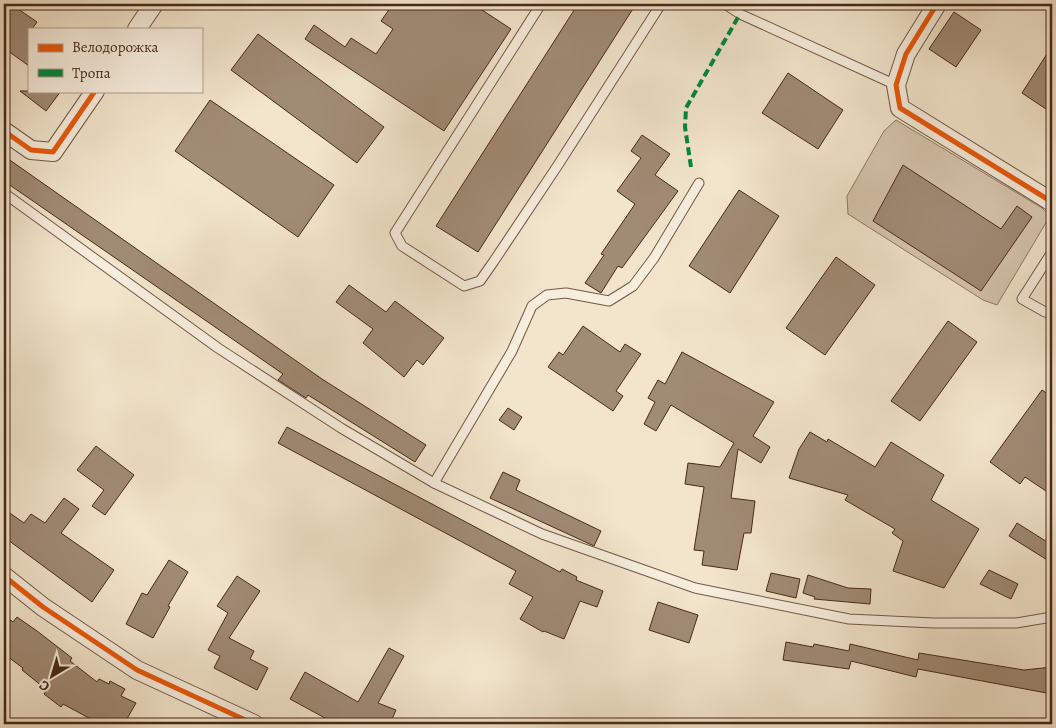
<svg xmlns="http://www.w3.org/2000/svg" width="1056" height="728" font-family="Alegreya,serif">
  <style>
    .green { fill: #d5c5ad; stroke: #8e7762 }
    .building { fill: #a08b75; stroke: #482916 }
    .lines { fill: none; stroke-linecap: round; stroke-linejoin: round }
    .lane-casing { stroke: #725844; stroke-width: 11 }
    .street-casing { stroke: #725844; stroke-width: 20 }
    .lane { stroke: #f7eede; stroke-width: 9 }
    .street { stroke: #f7eede; stroke-width: 18 }
    .quiet { stroke: #00873e; stroke-width: 4; stroke-dasharray: 8 4; stroke-linecap: butt }
    .cycleway-casing { stroke: #f7eede; stroke-width: 8 }
    .cycleway { stroke: #e8590c; stroke-width: 5 }
  </style>
  <rect width="100%" height="100%" fill="#f2e5cc"/>
  <filter id="stains"><feTurbulence type="fractalNoise" baseFrequency=".004" numOctaves="4"/><feColorMatrix values="0 0 0 0 .2 0 0 0 0 .09 0 0 0 0 .02 0 0 0 .5 -.17"/></filter>
  <radialGradient id="worn" r=".72"><stop offset=".6" stop-color="#630" stop-opacity="0"/><stop offset="1" stop-color="#630" stop-opacity=".3"/></radialGradient>
  <polygon class="green" points="896,120 1042,208 1050,216 997,305 983,300 848,214 847,196 884,131"/>
  <g class="building">
    <polygon points="4,4 11,4 37,22 32,29 29,29 29,66 4,48"/>
    <polygon points="393,4 473,4 511,29 444,131 305,39 314,25 345,47 351,38 376,54 393,29 381,21"/>
    <polygon points="578,4 636,4 478,252 436,226"/>
    <polygon points="954,12 981,30 956,67 929,49"/>
    <polygon points="258,34 384,127 357,163 231,70"/>
    <polygon points="1052,46 1052,113 1022,93"/>
    <polygon points="788,73 843,110 818,149 762,113"/>
    <polygon points="20,91 61,91 46,111"/>
    <polygon points="210,100 334,185 298,237 175,151"/>
    <polygon points="642,135 670,154 655,175 678,191 622,268 618,266 601,293 585,283 604,255 601,254 635,204 617,191 641,158 631,151"/>
    <polygon points="4,156 322,379 426,445 415,462 308,395 306,398 278,380 283,374 4,181"/>
    <polygon points="903,165 1001,229 1017,206 1032,217 981,291 873,221"/>
    <polygon points="739,190 779,216 730,293 689,266"/>
    <polygon points="836,257 875,285 825,355 786,328"/>
    <polygon points="349,285 386,312 395,301 444,338 423,365 417,360 404,377 363,343 373,329 336,302"/>
    <polygon points="948,321 977,342 920,421 891,401"/>
    <polygon points="583,326 620,352 625,344 641,354 616,391 623,396 613,411 548,367 559,352 563,355"/>
    <polygon points="682,352 774,402 753,436 770,447 761,463 738,449 731,498 755,501 751,533 744,533 737,570 702,565 704,551 694,550 704,487 685,484 688,463 720,467 734,443 671,405 656,431 644,424 655,402 648,398 658,380 665,384"/>
    <polygon points="1042,390 1052,397 1052,495 1025,477 1020,484 990,462"/>
    <polygon points="508,408 522,417 514,430 499,420"/>
    <polygon points="287,427 560,572 562,569 577,577 576,580 603,591 597,607 580,601 564,639 544,631 543,632 520,619 533,597 509,584 516,571 278,443"/>
    <polygon points="810,432 827,442 828,439 875,467 891,442 944,475 931,500 979,529 944,588 893,571 903,541 892,533 895,529 845,500 848,495 789,478 799,449"/>
    <polygon points="96,446 134,475 105,515 92,506 104,490 77,470"/>
    <polygon points="503,472 520,480 516,490 601,531 594,546 490,498"/>
    <polygon points="64,498 79,509 61,533 114,570 92,602 4,537 4,509 24,523 31,514 45,523"/>
    <polygon points="1017,523 1052,545 1052,563 1009,536"/>
    <polygon points="169,560 188,572 168,606 170,607 153,638 126,624 142,593 147,595"/>
    <polygon points="989,570 1018,584 1011,599 980,584"/>
    <polygon points="771,573 800,579 796,598 766,591"/>
    <polygon points="808,575 848,588 871,589 870,604 814,599 815,597 803,593"/>
    <polygon points="237,576 260,591 229,638 254,651 250,659 268,668 257,690 214,668 220,656 208,650 228,613 217,606"/>
    <polygon points="658,602 698,615 689,643 649,630"/>
    <polygon points="4,615 13,622 17,617 37,631 72,658 70,661 97,682 99,679 109,684 110,681 125,689 121,696 136,703 124,724 100,724 63,704 61,707 44,694 47,690 22,670 23,668 4,654"/>
    <polygon points="786,642 813,647 814,644 849,651 850,644 918,660 919,653 1024,670 1052,667 1052,694 918,669 916,677 851,661 849,669 783,660"/>
    <polygon points="389,648 404,656 378,703 396,710 390,724 336,724 290,699 305,672 358,702"/>
  </g>
  <g class="lines">
    <g class="lane-casing">
      <g id="lane">
        <polyline points="541,4 395,233 402,246 464,286 480,281 494,261 558,165 661,4"/>
        <polyline points="725,4 740,14 896,85"/>
        <polyline points="4,193 218,348 341,428 434,483 542,534 695,588 849,619 933,623 1016,623 1052,617"/>
        <polyline points="1045,312 1022,299 1052,252"/>
        <polyline points="434,483 512,351 532,306 547,295 566,293 609,301 633,286 654,258 699,183"/>
      </g>
    </g>
    <g class="street-casing">
      <g id="street">
        <polyline points="937,4 906,54 896,85 900,108 1052,202"/>
        <polyline points="137,29 154,4"/>
        <polyline points="4,131 31,150 53,152 95,91"/>
        <polyline points="4,576 43,607 137,670 254,724"/>
      </g>
    </g>
    <use href="#lane" class="lane"/>
    <use href="#street" class="street"/>
    <polyline class="quiet" points="691,167 685,127 686,108 740,14"/>
    <g class="cycleway-casing">
      <g id="cycleway">
        <polyline points="937,4 906,54 896,85 900,108 1052,202"/>
        <polyline points="4,131 31,150 53,152 95,91"/>
        <polyline points="4,576 43,607 137,670 254,724"/>
      </g>
    </g>
    <use href="#cycleway" class="cycleway"/>
  </g>
  <rect width="1056" height="728" fill="none" stroke="#f2e5cc" stroke-width="20"/>
  <rect x="5" y="5" width="1046" height="718" fill="none" stroke="#482916" stroke-width="2.5"/>
  <rect x="10" y="10" width="1036" height="708" fill="none" stroke="#482916"/>
  <rect x="28" y="28" width="175" height="65" fill="#f7eede" stroke="#b19f8e"/>
  <rect x="38" y="44" width="25" height="8" fill="#e8590c" stroke="#b19f8e"/>
  <text x="72" y="52" font-size="15" fill="#482916">Велодорожка</text>
  <rect x="38" y="69" width="25" height="8" fill="#00873e" stroke="#b19f8e"/>
  <text x="72" y="78" font-size="15" fill="#482916">Тропа</text>
  <g transform="translate(52 676) rotate(218)" stroke="#f7eede" stroke-width="4" paint-order="stroke">
  <path d="M0-4L9 19L0 12L-9 19Z" fill="#482916"/>
  <text y="-8" font-size="14" font-weight="bold" text-anchor="middle" fill="#482916">С</text>
  </g>
  <rect width="100%" height="100%" filter="url(#stains)"/>
  <rect width="100%" height="100%" fill="url(#worn)"/>
</svg>
